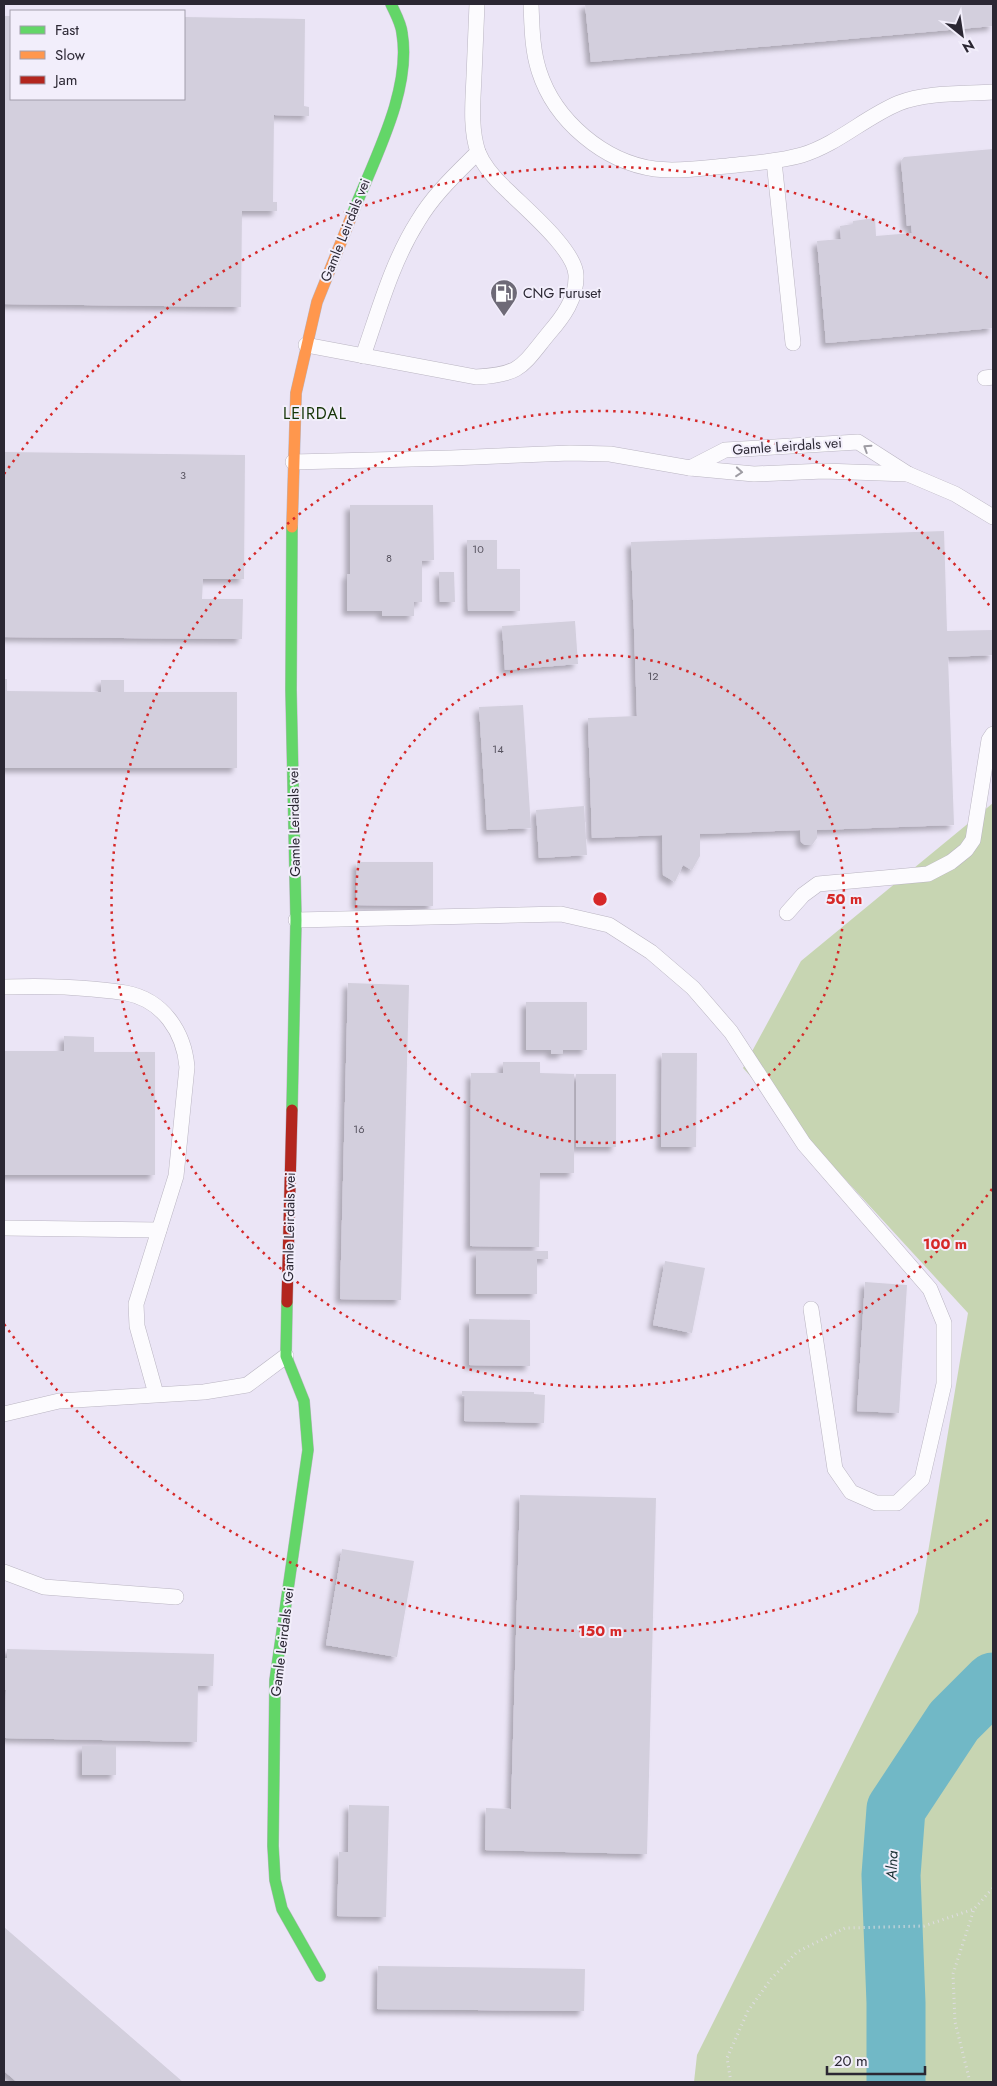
<svg xmlns="http://www.w3.org/2000/svg" width="997" height="2086" font-family="Jost,sans-serif">
  <style>
    .green { fill: #c7d5b2 }
    .lines { fill: none; stroke-linecap: round; stroke-linejoin: round }
    .river { stroke: #71b8c6; stroke-width: 59 }
    .building { fill: #d3cfdd; filter: url(#shadow) }
    .lane-casing { stroke: #bab5c2; stroke-width: 16 }
    .fast-casing { stroke: #bab5c2; stroke-width: 12 }
    .slow-casing { stroke: #bab5c2; stroke-width: 12 }
    .jam-casing { stroke: #bab5c2; stroke-width: 12 }
    .path { stroke: #dfdde2; stroke-width: 3; stroke-dasharray: 1 4; stroke-linecap: butt }
    .lane { stroke: #fcfbfe; stroke-width: 15 }
    .fast { stroke: #63d668; stroke-width: 11 }
    .slow { stroke: #ff974d; stroke-width: 11 }
    .jam { stroke: #b3261e; stroke-width: 11 }
    .oneway { stroke: #9e9ca3 }
    .ring { fill: none; stroke: #d62828; stroke-width: 2.5; stroke-dasharray: 2.5 5 }
    .labels { text-anchor: middle; dominant-baseline: central; stroke-width: 4; stroke-linejoin: round; paint-order: stroke }
    .number-label { font-size: 11px; fill: #57535f }
    .street-label { font-size: 14px; fill: #2b2733; stroke: #f2eefb }
    .poi-label { font-size: 14px; fill: #2b2733; stroke: #f2eefb; text-anchor: start }
    .water-label { font-size: 15px; font-style: italic; fill: #182f32; stroke: #f2eefb }
    .quarter-label { font-size: 16px; letter-spacing: 1px; fill: #153406; stroke: #f2eefb }
    .centre { fill: #d62828; stroke: #f2eefb; stroke-width: 2.5 }
    .ring-label { font-size: 15px; text-anchor: middle; font-weight: bold; fill: #d62828; stroke: #f2eefb; stroke-width: 4; stroke-linejoin: round; paint-order: stroke }
  </style>
  <defs>
    <filter id="shadow"><feDropShadow dx="-4.5" dy="4.5" stdDeviation="2.5" flood-color="#0004"/></filter>
  </defs>
  <rect width="100%" height="100%" fill="#ebe5f6"/>
  <polygon class="green" points="993,803 993,2082 694,2082 697,2055 918,1612 968,1313 743,1068 801,961"/>
  <g class="lines">
    <polyline class="river" points="896,2082 896,2003 891,1875 896,1809 954,1721 993,1682"/>
  </g>
  <g class="building">
    <polygon points="585,4 993,4 993,26 591,62"/>
    <polygon points="4,16 11,16 11,99 184,99 184,17 305,19 304,106 309,107 309,116 274,115 273,202 277,202 277,211 242,211 241,307 4,304"/>
    <polygon points="993,149 993,328 826,343 817,241 841,239 840,226 853,224 853,221 875,218 876,236 912,233 911,225 907,226 901,161 904,157"/>
    <polygon points="4,452 245,455 244,579 203,579 202,599 243,599 242,639 4,637"/>
    <polygon points="350,505 433,505 434,560 422,561 422,602 414,602 414,616 382,616 382,611 347,611 347,574 350,574"/>
    <polygon points="944,531 947,631 993,630 993,655 948,657 954,825 817,830 817,838 812,845 805,845 801,842 800,830 700,834 700,856 692,870 683,865 675,882 663,875 662,835 592,838 588,718 637,716 631,542"/>
    <polygon points="467,540 497,540 497,569 520,569 520,611 468,611"/>
    <polygon points="439,572 454,572 455,602 440,602"/>
    <polygon points="575,621 578,664 505,670 502,626"/>
    <polygon points="4,679 7,679 7,691 101,692 101,680 124,680 124,692 237,692 237,768 4,768"/>
    <polygon points="523,705 531,828 487,830 479,707"/>
    <polygon points="584,806 587,855 539,858 536,810"/>
    <polygon points="357,862 433,862 433,906 356,905"/>
    <polygon points="348,983 409,985 401,1300 340,1299"/>
    <polygon points="526,1002 587,1002 587,1050 563,1050 563,1054 551,1054 551,1050 526,1050"/>
    <polygon points="64,1036 94,1037 94,1052 155,1052 155,1175 4,1175 4,1051 64,1051"/>
    <polygon points="662,1053 697,1053 696,1147 661,1147"/>
    <polygon points="503,1062 540,1062 540,1073 574,1074 574,1173 540,1173 539,1247 470,1246 471,1073 503,1073"/>
    <rect x="576" y="1074" width="40" height="73"/>
    <polygon points="476,1251 548,1251 548,1259 537,1259 537,1294 476,1294"/>
    <polygon points="665,1261 705,1268 692,1333 653,1325"/>
    <polygon points="865,1282 907,1285 899,1413 857,1411"/>
    <polygon points="469,1319 530,1320 530,1366 469,1365"/>
    <polygon points="462,1391 534,1392 534,1394 545,1395 544,1423 464,1421 465,1396 462,1395"/>
    <polygon points="520,1495 656,1498 647,1854 485,1850 486,1808 511,1809"/>
    <polygon points="342,1549 414,1561 397,1657 326,1645"/>
    <polygon points="7,1649 214,1654 213,1686 198,1686 197,1742 5,1738 6,1690 4,1690 4,1658 7,1658"/>
    <rect x="82" y="1746" width="34" height="29"/>
    <polygon points="349,1805 389,1806 386,1917 337,1916 339,1852 348,1852"/>
    <polygon points="4,1927 183,2082 17,2082 4,2071"/>
    <polygon points="378,1966 585,1969 584,2011 377,2009"/>
  </g>
  <g class="lines">
    <g class="lane-casing">
      <g id="lane">
        <path d="M531 4C532 27 532 49 539 71 555 121 604 162 655 169 679 172 703 168 727 166 752 163 778 162 802 155 838 144 865 117 899 103 926 92 964 94 993 92"/>
        <polyline points="774,161 793,343"/>
        <path d="M306 345 476 377C521 375 522 366 549 333 563 317 577 298 576 275 575 250 526 209 508 191 496 180 484 167 478 152 470 128 473 101 474 76 475 52 476 28 477 4"/>
        <path d="M363 356C379 310 392 262 418 221 434 194 456 174 478 152"/>
        <polyline points="985,378 993,377"/>
        <polyline points="293,462 451,458 570,453 610,454 690,468 754,474 824,471 908,474"/>
        <polyline points="690,468 725,450 858,442 908,474 955,494 993,517"/>
        <polyline points="787,913 803,895 818,884 928,874 951,862 966,850 973,840 989,740 993,734"/>
        <polyline points="296,920 561,914 609,925 651,952 693,988 731,1032 804,1144 930,1289 944,1323 944,1384 922,1479 897,1503 876,1503 851,1492 835,1469 811,1309"/>
        <path d="M4 987C35 986 61 986 92 989 103 990 115 991 126 993 163 1000 184 1032 187 1067L176 1176 136 1304 137 1326 156 1394"/>
        <polyline points="4,1228 159,1230"/>
        <polyline points="4,1414 59,1401 204,1392 247,1385 286,1356"/>
        <polyline points="4,1572 44,1587 176,1597"/>
      </g>
    </g>
    <g class="fast-casing">
      <g id="fast">
        <path d="M352 215C373 161 412 91 402 33 401 23 395 13 391 4"/>
        <polyline points="292,1110 296,920 291,690 292,527"/>
        <polyline points="287,1302 286,1356 304,1401 308,1450 275,1680 273,1846 275,1880 282,1909 320,1976"/>
      </g>
    </g>
    <g class="slow-casing">
      <polyline id="slow" points="292,527 296,393 317,302 352,215"/>
    </g>
    <g class="jam-casing">
      <polyline id="jam" points="287,1302 292,1110"/>
    </g>
    <g class="path">
      <polyline points="731,2082 727,2058 748,2011 771,1979 797,1952 845,1928 924,1926 974,1909"/>
      <polyline points="970,2082 955,2022 953,1974 974,1909 993,1888"/>
    </g>
    <use href="#lane" class="lane"/>
    <use href="#fast" class="fast"/>
    <use href="#slow" class="slow"/>
    <use href="#jam" class="jam"/>
  </g>
  <defs><path id="oneway-chevron" d="M-2-3.5L2.5 0L-2 3.5" fill="none" stroke-width="1.6" stroke-linecap="round" stroke-linejoin="round" transform="scale(1.25)"/></defs>
  <g class="oneway">
    <use href="#oneway-chevron" transform="translate(867 448) rotate(-147)"/>
    <use href="#oneway-chevron" transform="translate(739 472) rotate(5)"/>
  </g>
  <g class="ring">
    <circle cx="600" cy="899" r="244"/>
    <path d="M992 1189A488 488 0 1 1 992 609"/>
    <path d="M988 1520A732 732 0 0 1 4 1324M4 474A732 732 0 0 1 988 278"/>
  </g>
  <defs>
    <g id="fuel-pin" transform="scale(1.4375)"><path d="M0 17L-7.5 6A9.5 9.5 0 1 1 7.5 6Z" fill="#6e6a77" stroke="#f2eefb"/><path d="M-5.5-6h7V0h2V4h1.3V-2.5L3-4.5l.8-.8L6-3V5H2.5V1h-1V6h-7ZM-4.2-4.7v3.2H.2V-4.7Z" fill="#fff"/></g>
  </defs>
  <g fill-rule="evenodd">
    <use href="#fuel-pin" x="504" y="293"/>
  </g>
  <g class="labels">
    <g class="number-label">
      <text x="183" y="475">3</text>
      <text x="478" y="549">10</text>
      <text x="389" y="558">8</text>
      <text x="653" y="676">12</text>
      <text x="498" y="749">14</text>
      <text x="359" y="1129">16</text>
    </g>
    <g class="street-label">
      <text transform="translate(345 230) rotate(-68)">Gamle Leirdals vei</text>
      <text transform="translate(787 446) rotate(-4)">Gamle Leirdals vei</text>
      <text transform="translate(294 822) rotate(-91)">Gamle Leirdals vei</text>
      <text transform="translate(289 1227) rotate(-89)">Gamle Leirdals vei</text>
      <text transform="translate(282 1642) rotate(-83)">Gamle Leirdals vei</text>
    </g>
    <g class="poi-label">
      <text x="523" y="293">CNG Furuset</text>
    </g>
    <g class="water-label">
      <text transform="translate(892 1865) rotate(-87)">Alna</text>
    </g>
    <g class="quarter-label">
      <text x="315" y="413">LEIRDAL</text>
    </g>
  </g>
  <circle cx="600" cy="899" r="8" class="centre"/>
  <g class="ring-label">
    <text x="844" y="904">50 m</text>
    <text x="945" y="1249">100 m</text>
    <text x="600" y="1636">150 m</text>
  </g>
  <rect width="997" height="2086" fill="none" stroke="#2b2733" stroke-width="10"/>
  <rect x="10" y="10" width="175" height="90" fill="#f2eefb" stroke="#a29eab"/>
  <rect x="20" y="26" width="25" height="8" fill="#63d668" stroke="#a29eab"/>
  <text x="55" y="35" font-size="15" fill="#2b2733">Fast</text>
  <rect x="20" y="51" width="25" height="8" fill="#ff974d" stroke="#a29eab"/>
  <text x="55" y="60" font-size="15" fill="#2b2733">Slow</text>
  <rect x="20" y="76" width="25" height="8" fill="#b3261e" stroke="#a29eab"/>
  <text x="55" y="85" font-size="15" fill="#2b2733">Jam</text>
  <g transform="translate(962 35) rotate(150)" stroke="#f2eefb" stroke-width="4" paint-order="stroke">
  <path d="M0-4L9 19L0 12L-9 19Z" fill="#2b2733"/>
  <text y="-8" font-size="14" font-weight="bold" text-anchor="middle" fill="#2b2733">N</text>
  </g>
  <path d="M827 2066v8h98v-8" fill="none" stroke="#2b2733" stroke-width="2.5"/>
  <text x="834" y="2066" font-size="15" fill="#2b2733" stroke="#f2eefb" stroke-width="4" paint-order="stroke">20 m</text>
</svg>
